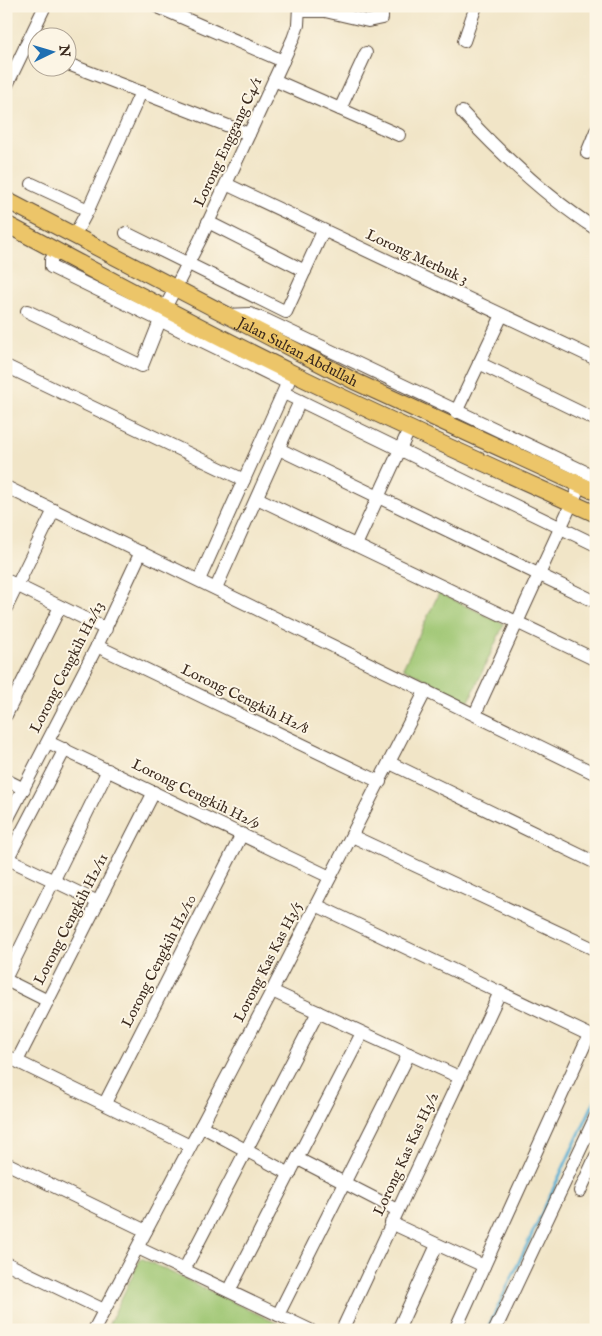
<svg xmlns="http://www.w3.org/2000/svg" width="602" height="1336" font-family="'IM FELL English',serif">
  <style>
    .park { fill: #9ec672; stroke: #6c7848 }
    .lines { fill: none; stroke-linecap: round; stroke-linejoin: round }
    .stream { stroke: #56afd3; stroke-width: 3 }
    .minor-casing { stroke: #564637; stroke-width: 14 }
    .major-casing { stroke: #564637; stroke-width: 18 }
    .minor { stroke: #fff; stroke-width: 12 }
    .major { stroke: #ecc569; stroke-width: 16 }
    .labels { text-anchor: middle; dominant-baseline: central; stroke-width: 4; stroke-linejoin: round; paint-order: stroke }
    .street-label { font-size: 15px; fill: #3b2a1e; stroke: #fcf5e5 }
  </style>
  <rect width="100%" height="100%" fill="#fcf5e5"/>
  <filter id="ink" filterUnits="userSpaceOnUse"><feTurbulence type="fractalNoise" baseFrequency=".02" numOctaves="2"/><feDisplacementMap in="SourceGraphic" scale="10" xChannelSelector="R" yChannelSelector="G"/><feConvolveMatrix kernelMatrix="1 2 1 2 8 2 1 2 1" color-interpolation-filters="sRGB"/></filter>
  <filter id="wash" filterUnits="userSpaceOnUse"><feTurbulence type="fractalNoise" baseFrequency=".0096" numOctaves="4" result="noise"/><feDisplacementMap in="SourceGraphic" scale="20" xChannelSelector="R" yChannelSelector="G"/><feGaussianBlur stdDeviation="1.12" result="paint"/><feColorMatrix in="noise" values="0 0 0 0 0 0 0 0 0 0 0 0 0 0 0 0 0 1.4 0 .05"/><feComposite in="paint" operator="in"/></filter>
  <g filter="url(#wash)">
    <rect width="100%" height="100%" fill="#f1e5c7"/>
    <g class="park">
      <polygon points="439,593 504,624 469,701 403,668"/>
      <polygon points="141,1258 291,1330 106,1330"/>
    </g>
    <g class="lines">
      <polyline class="stream" points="487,1330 596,1098"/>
    </g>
  </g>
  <g filter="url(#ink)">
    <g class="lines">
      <g class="minor-casing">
        <g id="minor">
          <polyline points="158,7 283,61"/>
          <polyline points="300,11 325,11 368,21 382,18 382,6"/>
          <polyline points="464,41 476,6"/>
          <polyline points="25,47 38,52"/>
          <polyline points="68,64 249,134"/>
          <polyline points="274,80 399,135"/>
          <polyline points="6,87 45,6"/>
          <polyline points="340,109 366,53"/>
          <path d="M462 112C502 155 546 197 596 229"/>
          <polyline points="587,153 596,131"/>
          <polyline points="32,184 88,210 74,236"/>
          <polyline points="226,184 596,359"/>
          <polyline points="88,210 141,92"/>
          <polyline points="208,222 305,271"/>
          <polyline points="126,233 286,312 323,231"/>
          <polyline points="57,251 51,260 51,267 288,383"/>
          <polyline points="27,311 142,366 165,308 200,240 293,39 298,25 299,6"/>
          <polyline points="226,315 250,314 266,320 596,477"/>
          <polyline points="479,363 596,420"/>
          <polyline points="6,366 244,480"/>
          <polyline points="284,393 596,545"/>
          <polyline points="456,412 502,315"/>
          <polyline points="279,449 596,602"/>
          <polyline points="6,487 596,774"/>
          <polyline points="257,498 596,660"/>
          <polyline points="356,545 409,430"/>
          <polyline points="6,580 106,629"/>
          <polyline points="199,580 286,386"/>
          <polyline points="216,588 300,401"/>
          <polyline points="6,608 54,510"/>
          <polyline points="97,646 380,782"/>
          <polyline points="475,714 580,485"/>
          <polyline points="6,715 60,607"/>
          <polyline points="48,742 330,877"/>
          <polyline points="390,763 596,863"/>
          <polyline points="6,780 24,789"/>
          <polyline points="6,822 97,646 141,552"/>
          <polyline points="352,836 596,950"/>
          <polyline points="6,858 98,902"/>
          <polyline points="6,862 65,749"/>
          <polyline points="316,905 596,1038"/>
          <polyline points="6,977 108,770"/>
          <polyline points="6,980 48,1001"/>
          <polyline points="272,991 459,1077"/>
          <polyline points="6,1056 190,1146"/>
          <polyline points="17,1061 154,792"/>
          <polyline points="105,1103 242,834"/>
          <polyline points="201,1126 290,1174"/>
          <polyline points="298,1159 397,1210"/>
          <polyline points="6,1163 146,1231"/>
          <polyline points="580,1191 596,1156"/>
          <polyline points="391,1223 484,1266"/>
          <polyline points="138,1248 310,1330"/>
          <polyline points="6,1263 104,1310"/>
          <polyline points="184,1270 318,1012"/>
          <polyline points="229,1291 362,1033"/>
          <polyline points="278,1315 409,1054"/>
          <polyline points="94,1330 272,991 426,690"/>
          <polyline points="342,1330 500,992"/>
          <polyline points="398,1330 437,1245"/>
          <polyline points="455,1330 589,1035"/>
          <polyline points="495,1330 596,1116"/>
        </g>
      </g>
      <g class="major-casing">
        <g id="major">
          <path id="s1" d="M6 200 354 381 596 492"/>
          <path d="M6 224C102 275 197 327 294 374 394 423 495 468 596 514"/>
        </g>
      </g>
      <use href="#minor" class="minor"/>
      <use href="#major" class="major"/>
    </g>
  </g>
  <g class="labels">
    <g class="street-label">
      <text transform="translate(228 142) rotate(-65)">Lorong Enggang C4/1</text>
      <text transform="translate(417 257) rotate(25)">Lorong Merbuk 3</text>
      <text stroke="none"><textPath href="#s1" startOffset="329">Jalan Sultan Abdullah</textPath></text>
      <text transform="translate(67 667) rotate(-63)">Lorong Cengkih H2/13</text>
      <text transform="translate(245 699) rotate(26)">Lorong Cengkih H2/8</text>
      <text transform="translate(196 794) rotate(26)">Lorong Cengkih H2/9</text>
      <text transform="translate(71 919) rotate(-63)">Lorong Cengkih H2/11</text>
      <text transform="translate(159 961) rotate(-63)">Lorong Cengkih H2/10</text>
      <text transform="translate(268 962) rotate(-63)">Lorong Kas Kas H3/5</text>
      <text transform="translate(406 1154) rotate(-65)">Lorong Kas Kas H3/2</text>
    </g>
  </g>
  <rect width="602" height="1336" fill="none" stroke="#fcf5e5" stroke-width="25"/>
  <g transform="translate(52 52) rotate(85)"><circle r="24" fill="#fcf5e5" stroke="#afa495"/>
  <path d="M0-4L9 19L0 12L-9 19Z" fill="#1f6fb2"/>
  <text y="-8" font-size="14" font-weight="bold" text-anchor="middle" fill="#3b2a1e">N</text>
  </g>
</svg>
